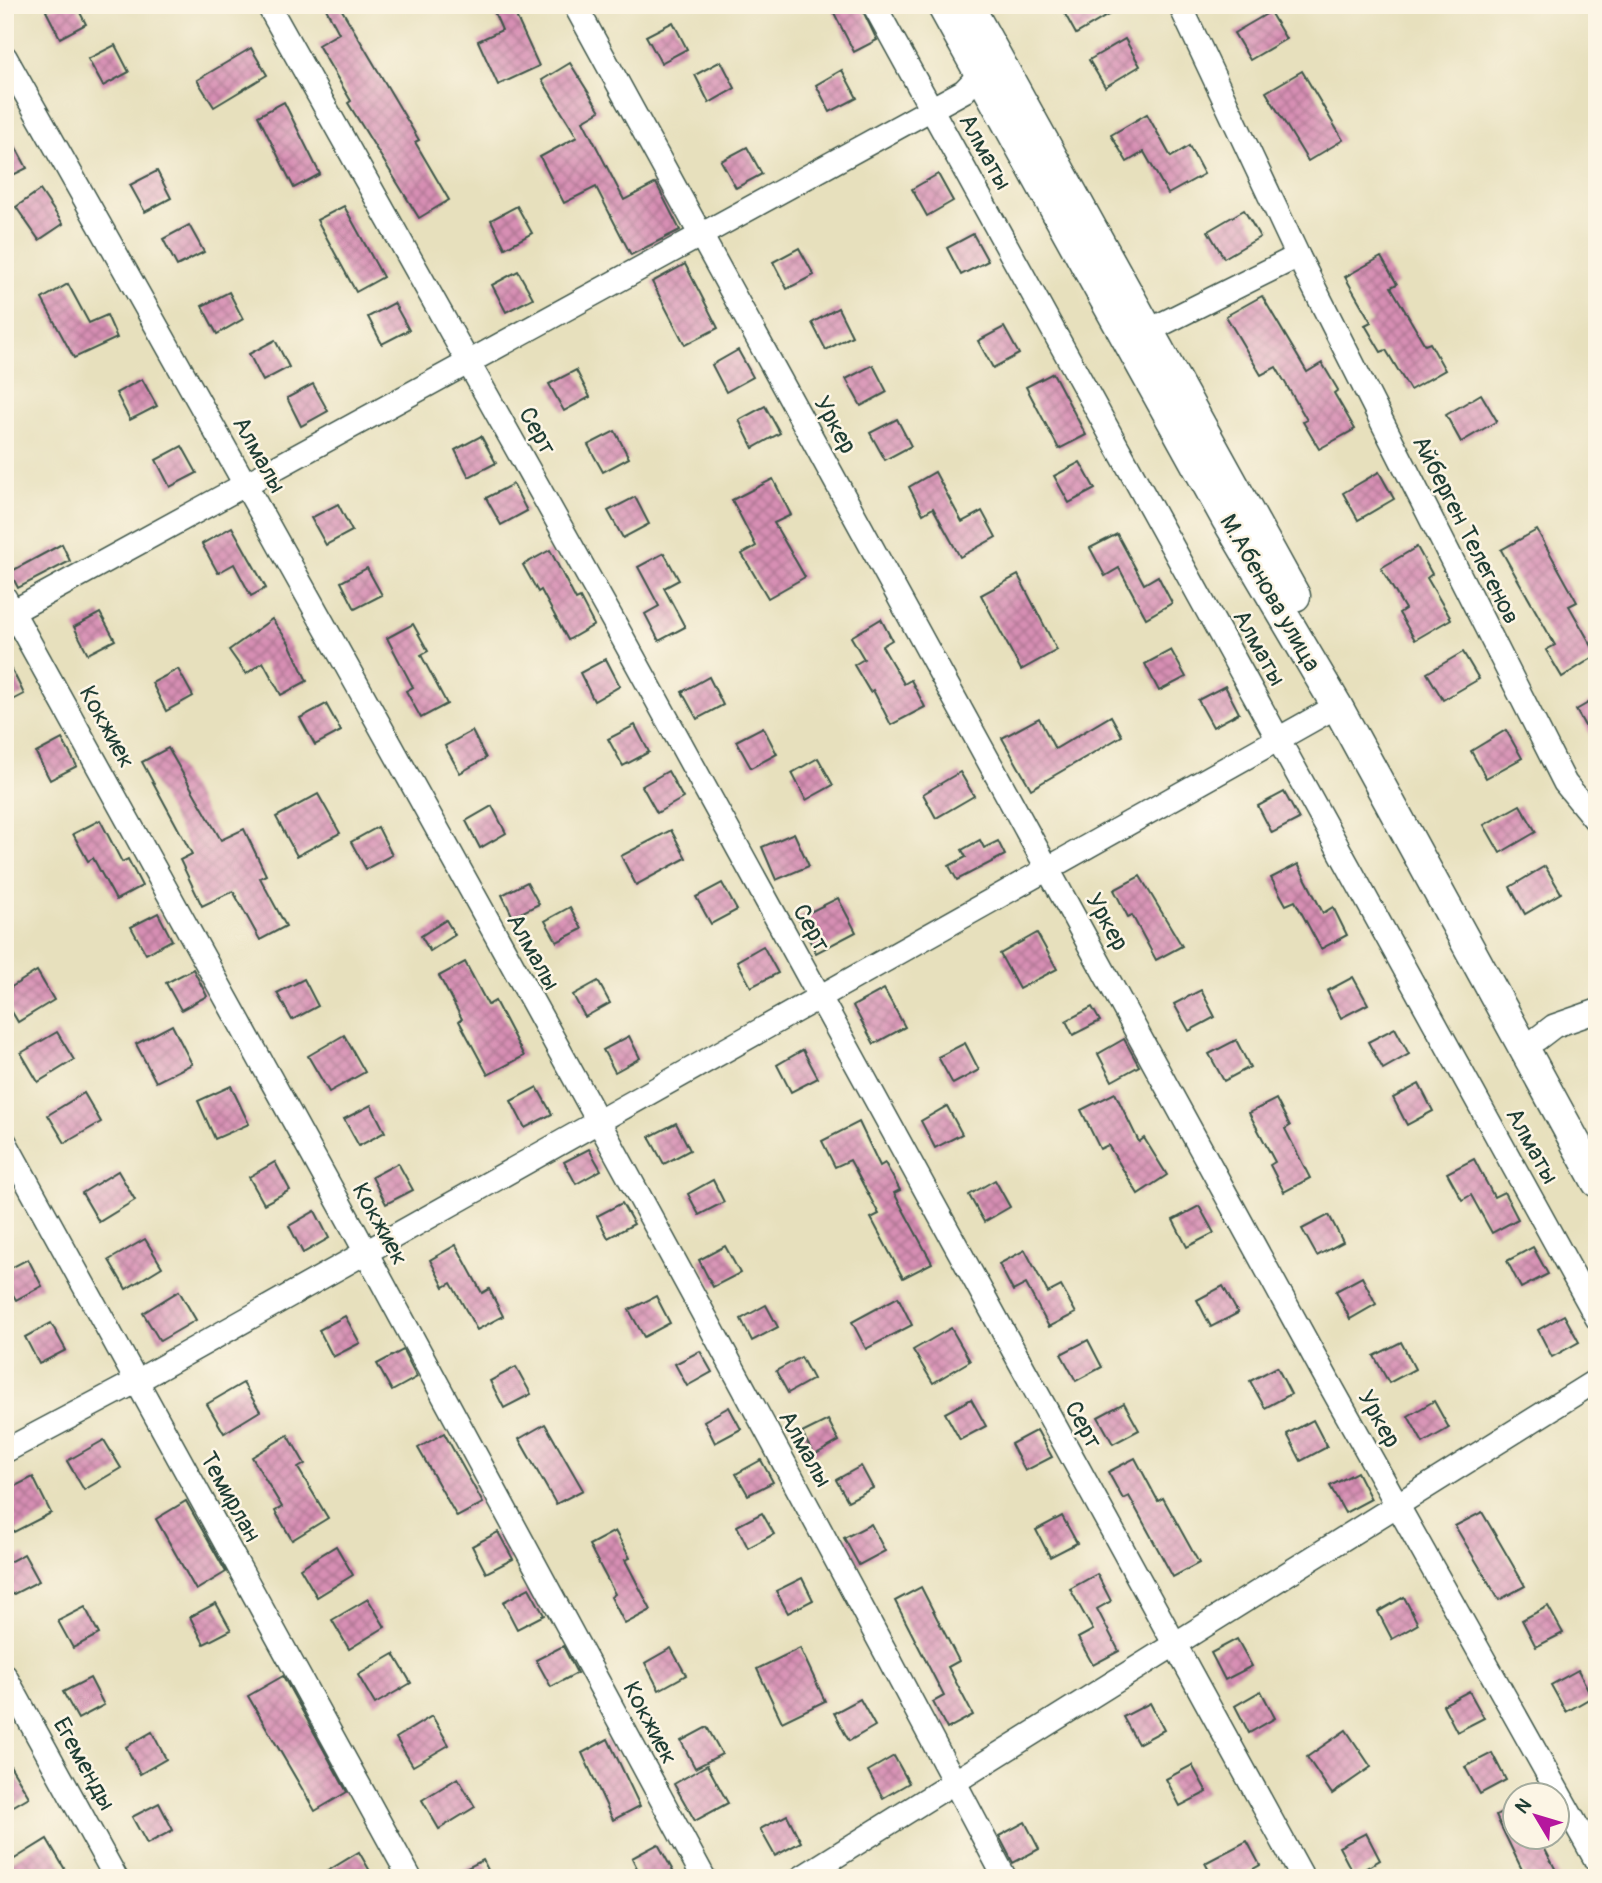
<svg xmlns="http://www.w3.org/2000/svg" width="1602" height="1883" font-family="Pangolin,sans-serif">
  <style>
    .building { fill: url(#building-cross-hatch) }
    .lines { fill: none; stroke-linecap: round; stroke-linejoin: round }
    .minor-casing { stroke: #3d5549; stroke-width: 26 }
    .major-casing { stroke: #3d5549; stroke-width: 33 }
    .minor { stroke: #fff; stroke-width: 23 }
    .major { stroke: #fff; stroke-width: 30 }
    .labels { text-anchor: middle; dominant-baseline: central; stroke-width: 5; stroke-linejoin: round; paint-order: stroke }
    .street-label { font-size: 24px; fill: #1f3d34; stroke: #fcf5e5 }
  </style>
  <defs>
    <pattern id="building-cross-hatch" width="8" height="8" patternUnits="userSpaceOnUse" patternTransform="scale(1.75)"><rect width="8" height="8" fill="#d78fb4"/><path d="M0 0l8 8M0 8l8-8" fill="none" stroke="#ae7693"/></pattern>
  </defs>
  <rect width="100%" height="100%" fill="#fcf5e5"/>
  <filter id="ink" filterUnits="userSpaceOnUse"><feTurbulence type="fractalNoise" baseFrequency=".0143" numOctaves="2"/><feDisplacementMap in="SourceGraphic" scale="14" xChannelSelector="R" yChannelSelector="G"/><feConvolveMatrix kernelMatrix="1 2 1 2 8 2 1 2 1" color-interpolation-filters="sRGB"/></filter>
  <filter id="wash" filterUnits="userSpaceOnUse"><feTurbulence type="fractalNoise" baseFrequency=".00686" numOctaves="4" result="noise"/><feDisplacementMap in="SourceGraphic" scale="28" xChannelSelector="R" yChannelSelector="G"/><feGaussianBlur stdDeviation="1.57" result="paint"/><feColorMatrix in="noise" values="0 0 0 0 0 0 0 0 0 0 0 0 0 0 0 0 0 1.4 0 .05"/><feComposite in="paint" operator="in"/></filter>
  <g filter="url(#wash)">
    <rect width="100%" height="100%" fill="#e7e0bd"/>
    <g id="blocks">
      <g class="building">
        <polygon points="56,5 76,5 86,24 60,38 46,11"/>
        <polygon points="324,5 339,5 419,140 415,142 449,200 419,218 348,103 351,101 318,45 339,33"/>
        <polygon points="491,5 511,5 539,66 498,85 478,41 502,30"/>
        <polygon points="830,5 860,5 877,40 854,52"/>
        <polygon points="1060,5 1125,5 1076,34"/>
        <polygon points="1270,12 1286,39 1250,60 1234,33"/>
        <polygon points="673,22 687,49 661,63 646,36"/>
        <polygon points="1125,39 1140,66 1105,87 1089,60"/>
        <polygon points="115,45 129,72 103,86 88,59"/>
        <polygon points="251,48 267,75 214,107 197,80"/>
        <polygon points="721,61 735,88 709,103 695,75"/>
        <polygon points="570,63 600,111 583,121 624,200 656,183 680,230 631,255 596,187 564,203 540,157 577,137 542,80"/>
        <polygon points="842,70 857,98 830,112 816,85"/>
        <polygon points="1302,71 1343,140 1308,161 1266,92"/>
        <polygon points="284,102 320,174 294,188 258,116"/>
        <polygon points="1147,114 1171,157 1189,146 1204,174 1168,194 1144,152 1127,162 1111,135"/>
        <polygon points="5,127 27,168 5,179"/>
        <polygon points="747,147 762,174 736,188 721,161"/>
        <polygon points="157,171 171,198 145,212 130,185"/>
        <polygon points="938,174 953,201 927,216 912,189"/>
        <polygon points="40,190 63,224 39,240 16,207"/>
        <polygon points="344,206 383,277 356,292 317,220"/>
        <polygon points="517,206 532,233 505,248 491,220"/>
        <polygon points="1244,210 1260,237 1224,258 1208,231"/>
        <polygon points="189,225 204,252 177,266 163,239"/>
        <polygon points="973,234 988,261 961,275 947,248"/>
        <polygon points="799,248 814,275 787,289 773,262"/>
        <polygon points="1381,257 1397,284 1391,287 1425,345 1430,343 1445,370 1410,390 1386,350 1381,352 1365,325 1371,322 1345,277"/>
        <polygon points="685,264 718,328 685,345 652,282"/>
        <polygon points="518,271 533,298 506,312 492,285"/>
        <polygon points="68,284 89,323 107,315 117,338 74,358 42,299"/>
        <polygon points="229,292 243,319 217,334 202,306"/>
        <polygon points="1262,296 1307,372 1322,363 1338,390 1334,393 1355,429 1319,449 1303,422 1307,420 1276,367 1261,375 1226,316"/>
        <polygon points="394,303 409,330 382,344 368,317"/>
        <polygon points="838,308 852,336 826,350 812,323"/>
        <polygon points="1004,327 1019,354 993,368 978,341"/>
        <polygon points="275,340 289,367 263,381 249,354"/>
        <polygon points="738,350 753,377 726,392 712,365"/>
        <polygon points="873,365 887,392 861,406 846,379"/>
        <polygon points="576,370 590,397 564,411 549,384"/>
        <polygon points="1053,373 1086,435 1059,449 1026,387"/>
        <polygon points="142,379 157,406 130,420 116,393"/>
        <polygon points="313,384 328,411 301,426 287,398"/>
        <polygon points="1481,394 1497,421 1461,442 1446,415"/>
        <polygon points="765,406 780,433 753,448 739,420"/>
        <polygon points="897,419 911,446 885,460 870,433"/>
        <polygon points="615,431 629,458 603,472 588,445"/>
        <polygon points="481,436 496,463 469,477 455,450"/>
        <polygon points="182,446 197,473 170,487 156,460"/>
        <polygon points="1080,462 1095,489 1069,503 1054,476"/>
        <polygon points="935,472 962,522 982,511 996,537 960,557 933,508 923,514 909,487"/>
        <polygon points="1379,472 1394,499 1358,520 1343,493"/>
        <polygon points="773,479 791,515 774,523 805,577 768,598 742,554 756,546 732,500"/>
        <polygon points="513,484 527,511 501,525 486,498"/>
        <polygon points="635,497 649,524 623,538 608,511"/>
        <polygon points="338,504 352,531 326,545 311,518"/>
        <polygon points="232,527 266,588 251,596 234,564 218,573 202,544"/>
        <polygon points="1537,530 1577,602 1569,606 1597,655 1562,677 1546,650 1555,645 1501,550"/>
        <polygon points="1117,534 1144,584 1158,576 1172,603 1146,618 1119,568 1105,576 1090,548"/>
        <polygon points="62,544 70,561 18,588 10,572"/>
        <polygon points="1417,547 1432,574 1427,578 1451,619 1415,640 1399,613 1405,609 1381,568"/>
        <polygon points="550,550 576,600 580,598 594,625 568,640 541,590 538,592 523,565"/>
        <polygon points="664,553 679,580 664,588 685,627 659,641 645,614 659,606 638,567"/>
        <polygon points="367,568 382,595 355,609 341,582"/>
        <polygon points="1018,575 1057,650 1021,670 981,595"/>
        <polygon points="100,613 115,640 88,654 74,627"/>
        <polygon points="272,619 289,643 307,681 281,695 263,662 246,674 229,650"/>
        <polygon points="881,619 892,640 882,646 904,684 911,680 925,707 891,725 873,690 870,692 854,665 864,659 851,637"/>
        <polygon points="413,624 428,651 421,655 447,704 421,718 406,691 413,687 387,638"/>
        <polygon points="1171,650 1186,677 1159,691 1145,664"/>
        <polygon points="1463,652 1479,679 1443,700 1427,673"/>
        <polygon points="5,655 24,694 5,704"/>
        <polygon points="606,659 620,686 594,701 580,673"/>
        <polygon points="178,669 193,696 166,711 152,683"/>
        <polygon points="709,677 723,705 697,719 682,692"/>
        <polygon points="1225,686 1239,713 1213,727 1198,700"/>
        <polygon points="1597,698 1597,747 1576,710"/>
        <polygon points="326,704 341,731 315,745 300,718"/>
        <polygon points="1111,716 1122,736 1031,789 1002,738 1039,718 1055,749"/>
        <polygon points="635,725 649,752 623,766 608,739"/>
        <polygon points="763,727 777,754 751,768 736,741"/>
        <polygon points="1506,730 1522,758 1486,778 1471,751"/>
        <polygon points="472,731 486,758 460,773 445,746"/>
        <polygon points="62,739 77,766 50,780 36,753"/>
        <polygon points="168,748 221,840 244,829 266,875 260,878 286,926 260,940 233,891 202,906 180,860 192,854 142,762"/>
        <polygon points="818,758 833,785 806,800 792,773"/>
        <polygon points="668,771 683,798 657,813 642,786"/>
        <polygon points="960,772 974,796 936,818 923,794"/>
        <polygon points="1284,792 1299,819 1272,833 1258,806"/>
        <polygon points="318,794 340,833 297,856 276,817"/>
        <polygon points="1520,805 1536,832 1500,853 1484,825"/>
        <polygon points="492,806 506,833 480,848 466,821"/>
        <polygon points="100,820 122,862 128,859 142,886 116,900 93,858 88,861 73,834"/>
        <polygon points="378,827 392,855 366,869 351,842"/>
        <polygon points="671,830 686,858 636,885 621,856"/>
        <polygon points="794,833 809,866 776,880 762,847"/>
        <polygon points="980,840 984,848 998,841 1005,855 957,880 949,866 966,857 962,850"/>
        <polygon points="1298,864 1323,913 1333,907 1347,935 1321,949 1295,901 1286,905 1271,878"/>
        <polygon points="1545,866 1561,893 1525,914 1510,887"/>
        <polygon points="1140,876 1182,946 1156,960 1132,915 1128,917 1114,890"/>
        <polygon points="527,882 539,904 513,917 502,895"/>
        <polygon points="722,883 737,910 711,924 696,897"/>
        <polygon points="838,898 856,932 816,953 798,918"/>
        <polygon points="570,907 582,929 557,942 545,921"/>
        <polygon points="158,913 172,940 146,954 131,927"/>
        <polygon points="446,920 455,935 430,951 421,936"/>
        <polygon points="1037,933 1057,969 1019,989 1000,954"/>
        <polygon points="763,946 778,973 751,987 737,961"/>
        <polygon points="465,962 488,1005 495,1001 524,1056 488,1075 459,1021 462,1019 439,976"/>
        <polygon points="193,969 207,996 181,1010 166,983"/>
        <polygon points="37,971 54,1000 18,1022 5,1000 5,991"/>
        <polygon points="1353,977 1368,1004 1341,1018 1327,991"/>
        <polygon points="304,979 318,1006 292,1020 277,993"/>
        <polygon points="598,981 610,1003 585,1017 573,995"/>
        <polygon points="884,989 905,1027 874,1044 853,1006"/>
        <polygon points="1201,990 1215,1017 1189,1031 1174,1004"/>
        <polygon points="1092,1007 1100,1021 1073,1035 1066,1021"/>
        <polygon points="172,1025 192,1064 156,1082 136,1044"/>
        <polygon points="1395,1028 1409,1054 1383,1069 1368,1042"/>
        <polygon points="57,1032 74,1060 38,1082 21,1053"/>
        <polygon points="344,1035 365,1072 329,1092 308,1056"/>
        <polygon points="629,1036 640,1058 615,1072 603,1050"/>
        <polygon points="1124,1039 1139,1066 1112,1081 1098,1054"/>
        <polygon points="1236,1040 1250,1067 1224,1081 1209,1054"/>
        <polygon points="965,1043 979,1070 953,1084 938,1057"/>
        <polygon points="803,1050 818,1078 791,1092 777,1065"/>
        <polygon points="1419,1084 1433,1111 1407,1125 1393,1098"/>
        <polygon points="231,1086 249,1124 215,1139 198,1101"/>
        <polygon points="537,1087 552,1114 525,1128 511,1101"/>
        <polygon points="84,1093 101,1122 65,1143 48,1115"/>
        <polygon points="1115,1093 1139,1142 1144,1138 1167,1175 1138,1194 1108,1145 1100,1149 1081,1110"/>
        <polygon points="1276,1099 1290,1126 1285,1129 1310,1178 1284,1192 1270,1165 1275,1162 1249,1113"/>
        <polygon points="371,1105 385,1132 359,1146 344,1119"/>
        <polygon points="947,1106 962,1134 935,1148 921,1121"/>
        <polygon points="859,1122 880,1166 885,1163 900,1190 894,1193 932,1263 903,1278 871,1218 879,1214 850,1160 835,1167 822,1141"/>
        <polygon points="676,1123 690,1150 664,1164 649,1137"/>
        <polygon points="589,1149 601,1170 576,1184 564,1162"/>
        <polygon points="1474,1159 1494,1197 1504,1192 1518,1219 1492,1233 1471,1195 1462,1200 1447,1173"/>
        <polygon points="275,1162 290,1190 264,1204 249,1177"/>
        <polygon points="398,1163 413,1190 386,1204 372,1177"/>
        <polygon points="118,1171 135,1200 99,1222 82,1193"/>
        <polygon points="713,1180 724,1202 699,1215 688,1194"/>
        <polygon points="995,1180 1010,1207 984,1222 969,1195"/>
        <polygon points="622,1203 634,1224 608,1238 597,1216"/>
        <polygon points="1199,1206 1214,1233 1187,1247 1173,1220"/>
        <polygon points="315,1211 329,1238 303,1253 289,1226"/>
        <polygon points="1329,1215 1343,1242 1317,1256 1302,1229"/>
        <polygon points="145,1239 162,1267 126,1289 109,1260"/>
        <polygon points="456,1245 482,1293 489,1289 503,1316 477,1330 451,1283 444,1287 430,1260"/>
        <polygon points="725,1246 740,1273 713,1287 699,1260"/>
        <polygon points="1533,1247 1548,1274 1521,1288 1507,1261"/>
        <polygon points="1025,1250 1048,1293 1061,1286 1076,1313 1049,1327 1026,1284 1013,1291 999,1264"/>
        <polygon points="28,1259 42,1286 16,1300 5,1280 5,1271"/>
        <polygon points="1362,1277 1376,1304 1350,1319 1336,1291"/>
        <polygon points="1223,1286 1238,1313 1211,1327 1197,1300"/>
        <polygon points="179,1291 196,1320 160,1341 143,1313"/>
        <polygon points="656,1296 670,1323 644,1337 629,1310"/>
        <polygon points="898,1297 912,1325 866,1349 852,1322"/>
        <polygon points="766,1305 778,1327 752,1341 741,1319"/>
        <polygon points="1564,1315 1579,1342 1552,1357 1538,1330"/>
        <polygon points="345,1316 360,1343 333,1357 319,1330"/>
        <polygon points="51,1323 66,1350 39,1364 25,1337"/>
        <polygon points="951,1328 970,1361 933,1383 913,1350"/>
        <polygon points="1088,1340 1102,1367 1076,1381 1061,1354"/>
        <polygon points="1401,1342 1415,1369 1389,1383 1374,1356"/>
        <polygon points="403,1350 417,1377 392,1391 377,1364"/>
        <polygon points="700,1351 712,1372 687,1386 675,1364"/>
        <polygon points="801,1357 813,1379 788,1393 776,1371"/>
        <polygon points="516,1367 531,1394 504,1408 490,1381"/>
        <polygon points="1277,1367 1291,1394 1265,1408 1250,1381"/>
        <polygon points="243,1383 260,1411 224,1433 207,1404"/>
        <polygon points="971,1399 986,1426 960,1440 945,1413"/>
        <polygon points="1434,1401 1449,1428 1423,1443 1408,1416"/>
        <polygon points="1124,1403 1139,1430 1113,1444 1098,1417"/>
        <polygon points="729,1407 741,1429 715,1443 704,1421"/>
        <polygon points="828,1420 839,1441 814,1455 802,1433"/>
        <polygon points="1313,1420 1327,1447 1301,1461 1287,1434"/>
        <polygon points="545,1424 583,1490 556,1504 519,1439"/>
        <polygon points="1037,1430 1052,1457 1025,1471 1011,1444"/>
        <polygon points="444,1433 483,1503 457,1517 418,1448"/>
        <polygon points="288,1435 305,1464 298,1468 328,1518 292,1540 275,1511 282,1507 252,1457"/>
        <polygon points="104,1440 121,1468 84,1490 67,1461"/>
        <polygon points="1135,1458 1158,1501 1163,1498 1199,1563 1173,1577 1129,1496 1123,1499 1108,1472"/>
        <polygon points="761,1460 773,1482 748,1495 736,1474"/>
        <polygon points="861,1466 873,1488 848,1501 836,1480"/>
        <polygon points="1357,1472 1371,1499 1345,1513 1330,1486"/>
        <polygon points="33,1477 51,1513 14,1532 5,1516 5,1491"/>
        <polygon points="186,1501 226,1572 196,1590 156,1519"/>
        <polygon points="1482,1512 1525,1586 1499,1600 1455,1526"/>
        <polygon points="762,1513 774,1534 748,1548 737,1526"/>
        <polygon points="1062,1516 1077,1543 1050,1557 1036,1530"/>
        <polygon points="871,1524 885,1551 859,1565 844,1538"/>
        <polygon points="615,1531 630,1558 625,1560 651,1610 625,1624 611,1597 615,1594 589,1545"/>
        <polygon points="498,1532 513,1559 486,1573 472,1546"/>
        <polygon points="336,1546 353,1575 317,1597 300,1568"/>
        <polygon points="24,1554 39,1581 12,1595 5,1581 5,1564"/>
        <polygon points="1097,1574 1111,1601 1097,1609 1119,1651 1093,1665 1078,1638 1093,1630 1070,1589"/>
        <polygon points="802,1578 813,1600 788,1613 776,1591"/>
        <polygon points="921,1587 959,1661 948,1667 973,1715 947,1729 933,1702 944,1696 895,1601"/>
        <polygon points="529,1588 544,1615 517,1629 503,1602"/>
        <polygon points="1404,1597 1418,1624 1392,1639 1378,1612"/>
        <polygon points="368,1599 385,1627 349,1649 332,1620"/>
        <polygon points="216,1603 231,1630 204,1644 190,1617"/>
        <polygon points="1548,1606 1563,1633 1536,1647 1522,1620"/>
        <polygon points="85,1607 99,1634 73,1648 58,1621"/>
        <polygon points="1237,1639 1252,1666 1225,1680 1211,1653"/>
        <polygon points="563,1646 577,1673 551,1687 536,1660"/>
        <polygon points="671,1648 686,1675 659,1690 645,1663"/>
        <polygon points="800,1648 825,1701 782,1722 757,1669"/>
        <polygon points="394,1654 411,1683 375,1704 358,1675"/>
        <polygon points="1578,1670 1592,1697 1566,1712 1551,1685"/>
        <polygon points="283,1676 347,1792 315,1811 248,1696"/>
        <polygon points="90,1678 104,1705 78,1719 63,1692"/>
        <polygon points="1261,1691 1275,1718 1249,1733 1235,1706"/>
        <polygon points="1469,1691 1484,1718 1457,1732 1443,1705"/>
        <polygon points="860,1699 875,1726 849,1741 834,1713"/>
        <polygon points="1150,1703 1164,1730 1138,1744 1123,1717"/>
        <polygon points="432,1716 449,1745 413,1766 396,1738"/>
        <polygon points="707,1727 722,1754 695,1768 681,1741"/>
        <polygon points="1346,1730 1371,1767 1332,1794 1307,1757"/>
        <polygon points="152,1732 166,1759 140,1774 126,1747"/>
        <polygon points="608,1739 640,1806 613,1820 582,1753"/>
        <polygon points="1492,1753 1506,1780 1480,1794 1465,1767"/>
        <polygon points="894,1756 909,1783 883,1798 868,1771"/>
        <polygon points="5,1757 29,1797 5,1811"/>
        <polygon points="707,1765 728,1803 695,1821 674,1784"/>
        <polygon points="1192,1765 1207,1792 1180,1806 1166,1779"/>
        <polygon points="458,1778 475,1807 439,1829 422,1800"/>
        <polygon points="159,1803 173,1830 147,1844 132,1817"/>
        <polygon points="1515,1806 1515,1838 1539,1838 1560,1878 1526,1878 1496,1816"/>
        <polygon points="787,1815 801,1842 775,1856 760,1829"/>
        <polygon points="1025,1822 1039,1849 1013,1863 999,1836"/>
        <polygon points="1366,1833 1380,1860 1354,1875 1339,1847"/>
        <polygon points="47,1839 70,1878 16,1878 8,1863"/>
        <polygon points="1247,1841 1260,1865 1237,1878 1213,1878 1205,1863"/>
        <polygon points="658,1844 673,1871 661,1878 642,1878 632,1858"/>
        <polygon points="359,1852 374,1878 316,1878"/>
        <polygon points="483,1860 492,1878 447,1878"/>
      </g>
    </g>
  </g>
  <g filter="url(#ink)">
    <use href="#blocks" fill-opacity="0" stroke="#3d5549" stroke-width="2"/>
    <g class="lines">
      <g class="minor-casing">
        <g id="minor">
          <polyline points="268,5 615,624 1303,1878"/>
          <polyline points="575,5 1329,1383 1597,1862"/>
          <polyline points="874,5 1597,1318"/>
          <polyline points="1180,5 1298,256 1565,783 1597,822"/>
          <path d="M5 57C345 660 683 1265 1005 1878"/>
          <polyline points="1148,331 1298,256"/>
          <polyline points="5,598 348,1219 704,1878"/>
          <polyline points="5,616 964,91 981,73"/>
          <polyline points="1537,1039 1554,1026 1597,1011"/>
          <polyline points="5,1142 410,1878"/>
          <polyline points="5,1451 137,1381 1337,706"/>
          <polyline points="5,1676 116,1878"/>
          <polyline points="801,1878 1597,1380"/>
        </g>
      </g>
      <g class="major-casing">
        <g id="major">
          <polyline points="942,5 1226,518 1337,706 1597,1182"/>
          <polyline points="968,5 1295,596"/>
        </g>
      </g>
      <use href="#minor" class="minor"/>
      <use href="#major" class="major"/>
    </g>
  </g>
  <g class="labels">
    <g class="street-label">
      <text transform="translate(985 152) rotate(61)">Алматы</text>
      <text transform="translate(835 425) rotate(61)">Уркер</text>
      <text transform="translate(537 431) rotate(61)">Серт</text>
      <text transform="translate(259 455) rotate(61)">Алмалы</text>
      <text transform="translate(1466 530) rotate(63)">Айберген Телегенов</text>
      <text transform="translate(1270 593) rotate(60)">М.Абенова улица</text>
      <text transform="translate(1259 648) rotate(61)">Алматы</text>
      <text transform="translate(107 727) rotate(61)">Кокжиек</text>
      <text transform="translate(1107 922) rotate(61)">Уркер</text>
      <text transform="translate(811 928) rotate(61)">Серт</text>
      <text transform="translate(533 952) rotate(61)">Алмалы</text>
      <text transform="translate(1532 1146) rotate(61)">Алматы</text>
      <text transform="translate(380 1224) rotate(61)">Кокжиек</text>
      <text transform="translate(1379 1419) rotate(61)">Уркер</text>
      <text transform="translate(1083 1425) rotate(61)">Серт</text>
      <text transform="translate(805 1449) rotate(61)">Алмалы</text>
      <text transform="translate(230 1497) rotate(61)">Темирлан</text>
      <text transform="translate(650 1723) rotate(62)">Кокжиек</text>
      <text transform="translate(84 1764) rotate(61)">Егеменды</text>
    </g>
  </g>
  <rect width="1602" height="1883" fill="none" stroke="#fcf5e5" stroke-width="28"/>
  <g transform="translate(1536 1816) rotate(308)"><circle r="33" fill="#fcf5e5" stroke="#a4ab9e" stroke-width="2"/>
  <path d="M0-5L12 26L0 18L-12 26Z" fill="#b5179e"/>
  <text y="-10" font-size="19" font-weight="bold" text-anchor="middle" fill="#1f3d34">N</text>
  </g>
</svg>
